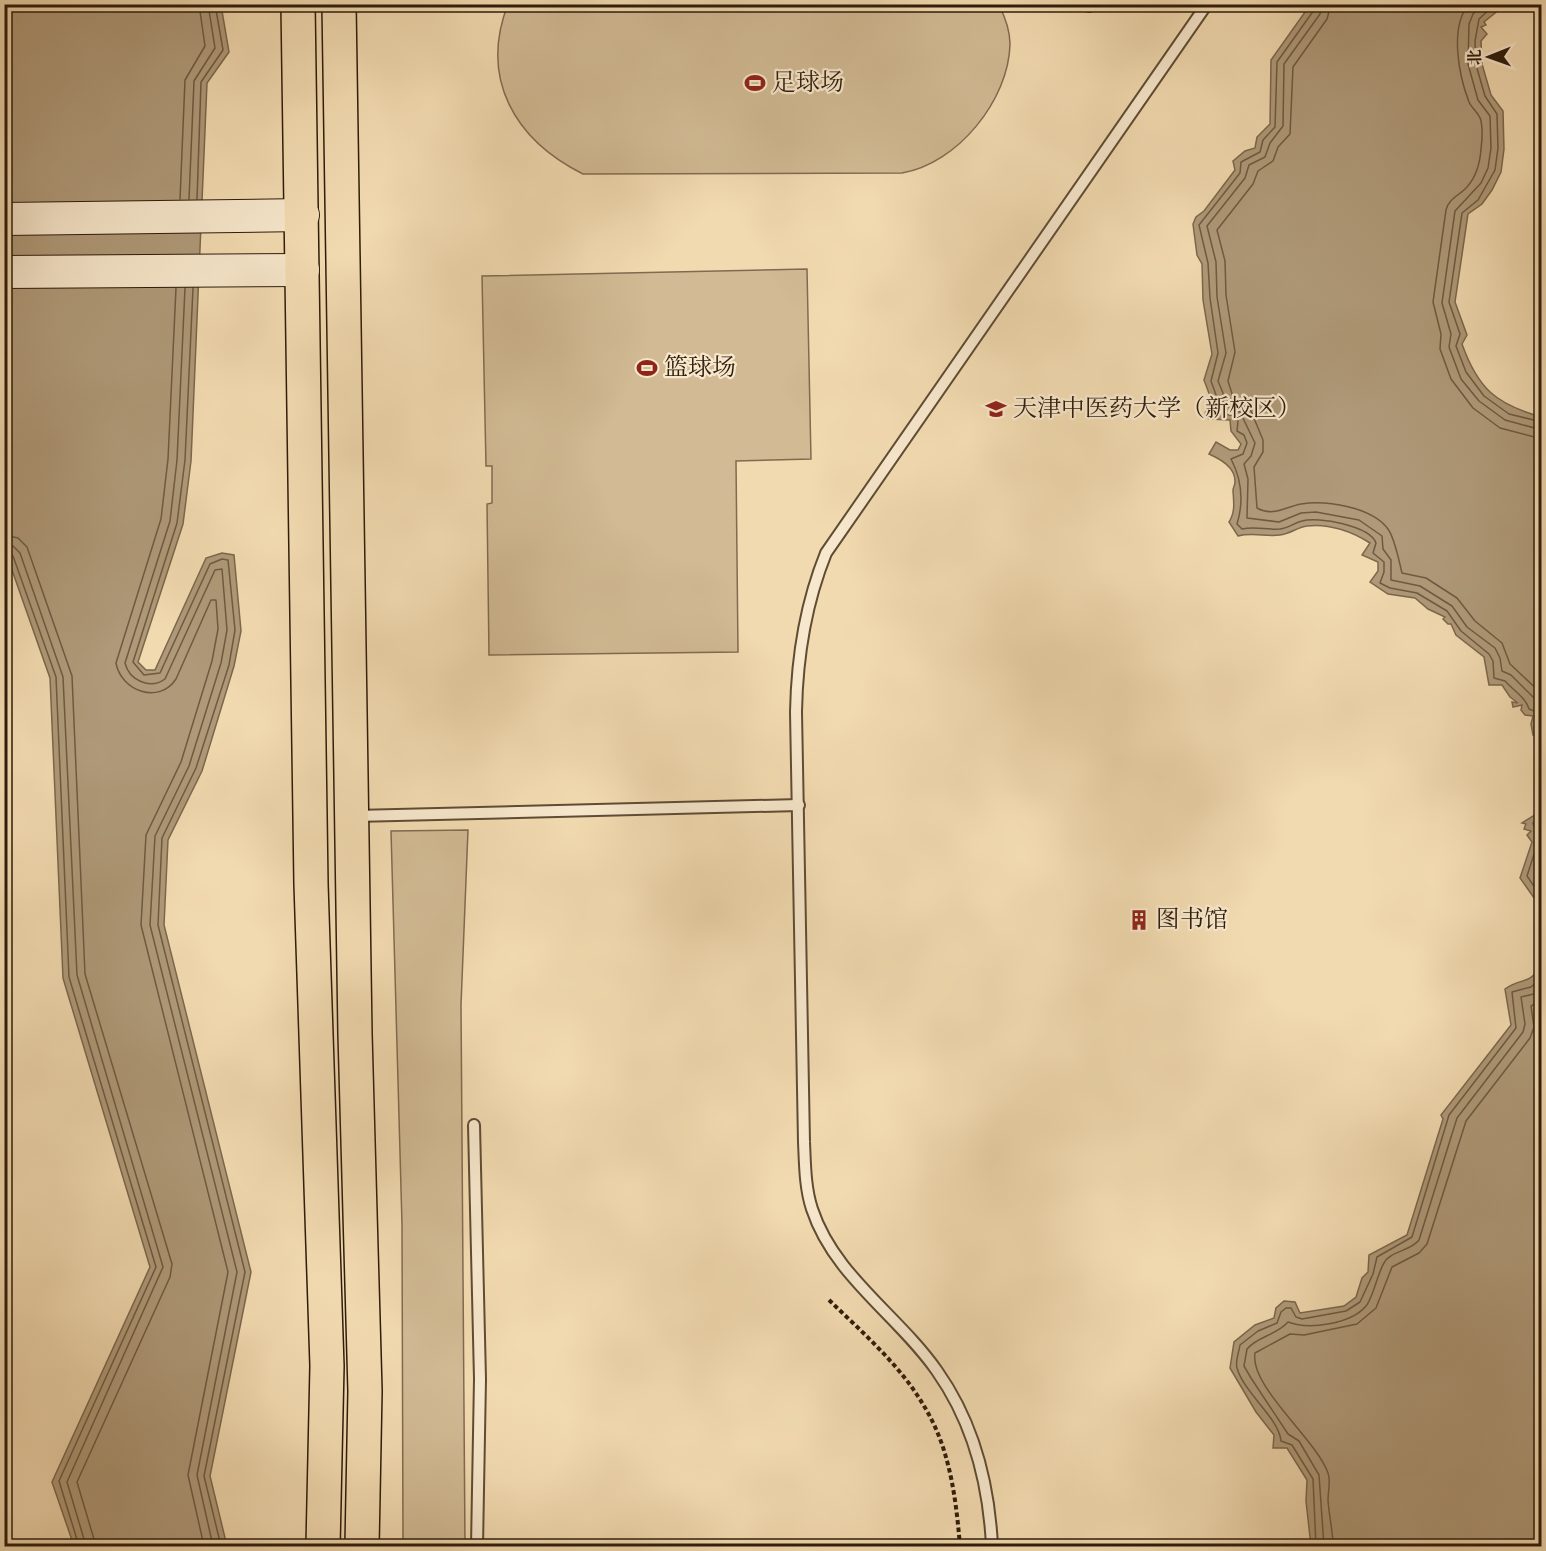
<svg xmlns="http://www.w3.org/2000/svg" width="1546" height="1551" font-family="'IM FELL DW Pica','Noto Serif SC',serif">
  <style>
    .green { fill: #d1ba94; stroke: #806b50; stroke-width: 1.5 }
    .water { fill: #af9978; stroke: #7b674c; stroke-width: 1.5 }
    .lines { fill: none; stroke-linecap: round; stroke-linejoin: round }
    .shore { stroke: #6e5a42; stroke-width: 1.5 }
    .lane-casing { stroke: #5f4c34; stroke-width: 14 }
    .secondary-casing { stroke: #2e1c0b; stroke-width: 34 }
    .primary-casing { stroke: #2e1c0b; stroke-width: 36 }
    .path { stroke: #2e1c0b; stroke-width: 4; stroke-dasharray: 4.5 3; stroke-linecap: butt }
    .lane { stroke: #f7e7cc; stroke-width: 10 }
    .secondary { stroke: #f7e7cc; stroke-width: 32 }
    .primary { stroke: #f2dab0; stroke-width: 33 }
    .labels { text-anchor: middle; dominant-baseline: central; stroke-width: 4.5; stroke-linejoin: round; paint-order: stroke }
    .poi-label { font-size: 24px; fill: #2e1c0b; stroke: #f7e7cc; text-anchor: start }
  </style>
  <rect width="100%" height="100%" fill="#f2dab0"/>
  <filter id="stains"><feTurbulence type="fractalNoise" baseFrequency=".00333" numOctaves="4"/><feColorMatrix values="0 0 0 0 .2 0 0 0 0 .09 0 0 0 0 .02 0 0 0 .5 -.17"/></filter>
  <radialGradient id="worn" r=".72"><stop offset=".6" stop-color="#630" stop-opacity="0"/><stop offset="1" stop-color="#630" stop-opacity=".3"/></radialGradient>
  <g class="green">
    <path d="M508 4 999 5C1005 17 1010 30 1010 44 1009 100 957 164 902 173L583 174C515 140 479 79 508 4Z"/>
    <polygon points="807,269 811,459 736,461 738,652 489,655 487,504 492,503 492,466 486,466 482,276"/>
    <polygon points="468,830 461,1005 465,1546 403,1546 402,1224 391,831"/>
  </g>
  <g class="water">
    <polygon points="4,5 221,5 229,52 207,83 191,461 183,524 138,662 146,670 155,670 206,558 222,553 234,555 241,631 234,666 202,771 168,840 164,925 251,1272 210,1476 227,1546 74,1546 52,1482 150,1267 63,978 50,678 5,550"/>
    <path d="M1310 5H1505L1484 22 1486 25 1481 27 1487 34 1481 41 1482 64 1491 95 1503 111 1504 149 1501 172 1492 190 1482 204 1468 214 1455 302 1467 335 1462 344C1478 389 1496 404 1541 417V753L1537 738 1533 735 1531 724 1533 716 1525 715 1521 710 1522 705 1513 707 1512 702 1518 703 1510 697 1502 685H1489L1484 657 1456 635 1451 624H1448L1443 619 1445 617 1428 609 1415 598 1388 594 1370 582 1378 571V562L1362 555 1370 543C1353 532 1329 523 1307 526 1298 527 1290 534 1280 535 1266 537 1253 532 1238 536L1229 522C1235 513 1234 503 1233 491 1233 486 1235 487 1235 481 1235 467 1220 459 1209 454L1216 442 1230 450H1238L1241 444 1231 431 1230 420 1209 419 1205 414 1210 396 1204 380 1212 354 1203 300 1202 264 1197 255 1193 224 1196 217 1204 211 1235 170 1233 161 1245 151 1255 148 1257 137 1270 124 1271 60Z"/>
    <polygon points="1541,811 1541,920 1536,912 1537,902 1520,878 1532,842 1527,835 1531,831 1524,829 1526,824 1522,823"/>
    <path d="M1541 968V1546H1311L1306 1501 1307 1480 1287 1448H1273L1274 1435 1256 1412 1230 1368 1234 1342 1255 1325 1274 1318 1276 1308 1284 1301 1295 1302 1300 1313 1344 1306 1356 1297 1362 1278 1368 1272 1369 1255 1407 1235 1443 1119 1441 1115 1511 1025 1505 989C1520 978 1527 985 1541 968Z"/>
  </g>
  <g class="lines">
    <g class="shore">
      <path d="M1315 4 1314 10 1277 62 1275 127 1263 140 1260 152 1241 162 1240 173 1199 225 1208 263 1210 298 1218 353 1211 381 1216 395 1212 411 1234 416 1238 421 1237 431 1244 435 1247 443 1243 454 1231 459C1242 480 1244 501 1237 524L1242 529C1255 526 1267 530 1280 529 1289 528 1294 523 1302 521 1318 516 1370 526 1376 543L1373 553 1384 562V572L1380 583 1390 588 1417 593 1447 611 1461 631 1489 654 1493 661 1494 678 1505 681C1513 690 1526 698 1529 709L1537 712V724L1542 734"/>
      <polyline points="1322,4 1320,14 1284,64 1283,126 1270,143 1265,157 1249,165 1245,178 1207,226 1216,262 1217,297 1226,353 1218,381 1223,393 1223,404 1240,412 1255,443 1251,456 1244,464 1248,479 1247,518 1279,522 1301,513 1316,512 1359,520 1382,536 1383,549 1391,560 1391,580 1420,586 1452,606 1467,627 1495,648 1500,658 1502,671 1511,675 1542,706"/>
      <path d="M1331 4 1327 19 1293 67 1290 134 1278 147 1273 161 1258 171 1253 184 1217 230 1225 261 1226 295 1235 352 1228 381 1233 397 1251 411 1263 440V452L1254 467 1257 508C1273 517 1285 507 1301 504 1326 500 1372 507 1388 529 1395 539 1399 561 1402 573L1426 578 1457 598 1475 621 1502 643 1510 664 1542 694"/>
      <path d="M1469 4C1449 27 1459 76 1469 102 1472 109 1480 114 1481 121 1483 130 1482 141 1481 149 1480 163 1476 177 1467 187 1459 196 1449 198 1446 210L1433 302 1441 334 1440 349 1451 379 1473 408 1500 428 1542 439"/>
      <polyline points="1483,4 1473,14 1469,24 1468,64 1478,100 1490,116 1491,148 1488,168 1481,183 1455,211 1442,303 1451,334 1449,347 1461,379 1479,401 1505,420 1542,430"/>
      <polyline points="1495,4 1479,19 1475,41 1476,65 1485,96 1497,114 1498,148 1495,170 1478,200 1462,213 1449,302 1460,334 1456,346 1466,372 1484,396 1509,414 1542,422"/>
      <polyline points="180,199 185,80 205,46 199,4"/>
      <polyline points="189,199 194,81 215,48 208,4"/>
      <polyline points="197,199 201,82 223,50 215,4"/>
      <path d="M176 288 168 459 161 519 116 663C121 691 159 705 176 679L211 600H216L218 629 212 661 181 762 146 835 141 925 228 1272 188 1475 204 1546"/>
      <path d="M185 288 177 460 170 521 125 663C129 680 150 690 165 679L215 570 222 569 227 630 221 663 189 766 155 836 150 925 237 1272 197 1475 213 1546"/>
      <polyline points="193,288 185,460 177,523 133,662 144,675 160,673 210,564 222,559 228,560 235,630 229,665 196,768 162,838 158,925 245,1272 204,1476 221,1546"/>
      <polyline points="4,535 18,538 27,547 72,676 85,974 172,1264 170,1277 77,1482 96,1546"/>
      <polyline points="4,544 13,546 20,553 63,677 77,975 163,1267 67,1482 86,1546"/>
      <polyline points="4,551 13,556 56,677 69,977 156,1267 59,1481 79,1546"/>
      <polyline points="1542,818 1533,823 1538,842 1527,876 1542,898"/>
      <path d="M1316 1546 1313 1479 1292 1445 1281 1441C1279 1418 1244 1393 1237 1368 1235 1362 1239 1352 1240 1345L1258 1331 1277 1323 1281 1312 1286 1308H1291L1296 1317 1302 1319 1346 1311 1360 1302 1373 1274 1377 1257 1412 1237 1449 1115 1516 1028 1512 992 1531 987 1542 977"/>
      <path d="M1324 1546 1319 1475 1299 1441 1288 1434 1251 1378 1244 1366 1247 1349C1258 1336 1277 1335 1288 1322 1309 1330 1351 1324 1366 1306 1373 1298 1378 1272 1384 1263 1390 1251 1411 1251 1419 1240L1457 1118 1523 1032 1525 1024 1521 997 1534 994 1542 987"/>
      <path d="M1333 1546C1333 1531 1329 1516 1328 1500 1328 1491 1331 1481 1328 1473 1316 1439 1249 1386 1255 1353L1290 1334 1304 1335 1357 1324 1376 1308 1392 1267 1419 1253 1427 1244 1466 1121 1530 1038 1534 1027 1531 1006 1542 1000"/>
    </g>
    <g class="lane-casing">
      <g id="lane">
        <polyline points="1089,6 1090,4"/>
        <polyline points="355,816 799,805"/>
        <polyline points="474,1125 480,1379 477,1546"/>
        <path d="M992 1546C989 1485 973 1422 937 1371 898 1315 834 1276 812 1209 805 1188 805 1164 804 1142L796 712C797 656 805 605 826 553L1207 4"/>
      </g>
    </g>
    <g class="secondary-casing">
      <g id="secondary">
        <polyline points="4,219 303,215"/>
        <polyline points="4,272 303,270"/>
      </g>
    </g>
    <g class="primary-casing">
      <g id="primary">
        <polyline points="298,4 311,884 327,1366 323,1546"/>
        <polyline points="339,4 355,1034 365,1391 362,1546"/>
      </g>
    </g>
    <path class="path" d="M829 1300C862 1332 901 1366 924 1406 950 1448 956 1499 960 1546"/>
    <use href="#lane" class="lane"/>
    <use href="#secondary" class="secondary"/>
    <use href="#primary" class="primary"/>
  </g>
  <defs>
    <g id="stadium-bare" transform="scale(1.62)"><path d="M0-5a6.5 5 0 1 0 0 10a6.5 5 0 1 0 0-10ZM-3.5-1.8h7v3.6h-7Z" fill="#8f2418" stroke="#f7e7cc" stroke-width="2.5" paint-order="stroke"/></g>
    <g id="university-bare" transform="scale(1.62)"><path d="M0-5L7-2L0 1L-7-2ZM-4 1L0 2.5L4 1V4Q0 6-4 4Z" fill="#8f2418" stroke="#f7e7cc" stroke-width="2.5" paint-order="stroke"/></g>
    <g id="building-bare" transform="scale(1.62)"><path d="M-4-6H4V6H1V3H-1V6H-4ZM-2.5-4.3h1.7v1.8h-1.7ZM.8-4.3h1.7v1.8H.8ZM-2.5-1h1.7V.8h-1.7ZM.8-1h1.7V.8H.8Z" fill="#8f2418" stroke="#f7e7cc" stroke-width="2.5" paint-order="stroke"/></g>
  </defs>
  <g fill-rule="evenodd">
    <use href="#stadium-bare" x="755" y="83"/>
    <use href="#stadium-bare" x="647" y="368"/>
    <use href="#university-bare" x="996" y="409"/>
    <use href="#building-bare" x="1139" y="920"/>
  </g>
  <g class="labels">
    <g class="poi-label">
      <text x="772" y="83">足球场</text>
      <text x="664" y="368">篮球场</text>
      <text x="1013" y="409">天津中医药大学（新校区）</text>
      <text x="1156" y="920">图书馆</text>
    </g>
  </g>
  <rect width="1546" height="1551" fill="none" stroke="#f2dab0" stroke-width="24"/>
  <rect x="6" y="6" width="1534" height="1539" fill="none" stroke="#2e1c0b" stroke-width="3"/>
  <rect x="12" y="12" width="1522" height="1527" fill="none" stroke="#2e1c0b" stroke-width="1.5"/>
  <g transform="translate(1489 57) rotate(269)" stroke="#f7e7cc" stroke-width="4.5" paint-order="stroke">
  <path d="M0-4.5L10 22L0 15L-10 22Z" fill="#2e1c0b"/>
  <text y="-9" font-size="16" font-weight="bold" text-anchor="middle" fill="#2e1c0b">北</text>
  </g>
  <rect width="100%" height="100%" filter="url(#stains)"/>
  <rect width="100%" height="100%" fill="url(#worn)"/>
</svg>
